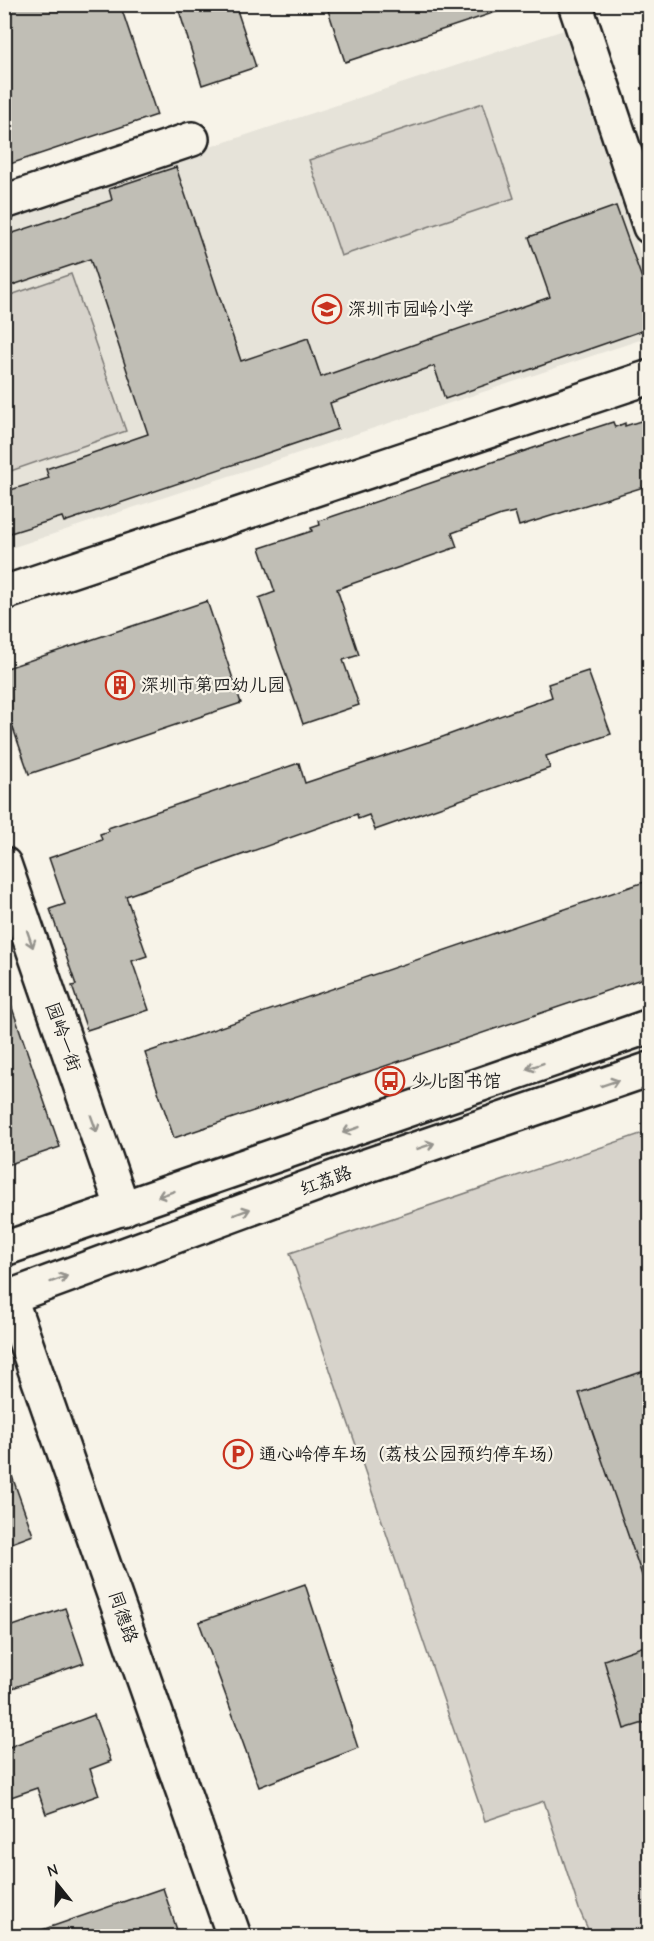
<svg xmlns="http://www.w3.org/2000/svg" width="654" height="1941" font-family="'Comic Neue','LXGW WenKai TC',sans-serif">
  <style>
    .built { fill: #e6e3d9 }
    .green { fill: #d7d3cb; stroke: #7a7874; stroke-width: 1.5 }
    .building { fill: #c0beb5; stroke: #1c1c1c; stroke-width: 1.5 }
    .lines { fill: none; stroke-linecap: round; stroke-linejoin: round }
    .street-casing { stroke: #1c1c1c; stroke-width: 38 }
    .secondary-casing { stroke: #1c1c1c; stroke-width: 38 }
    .street { stroke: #f7f3e8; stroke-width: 33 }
    .secondary { stroke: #f7f3e8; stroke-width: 33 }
    .oneway { stroke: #94928c }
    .labels { text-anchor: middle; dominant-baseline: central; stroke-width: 4.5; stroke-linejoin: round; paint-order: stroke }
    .poi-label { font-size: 18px; fill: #1c1c1c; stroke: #f7f3e8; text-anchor: start }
    .street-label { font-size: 18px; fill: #1c1c1c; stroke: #f7f3e8 }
  </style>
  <rect width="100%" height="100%" fill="#f7f3e8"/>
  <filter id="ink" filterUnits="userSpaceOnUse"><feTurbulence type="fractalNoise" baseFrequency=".0167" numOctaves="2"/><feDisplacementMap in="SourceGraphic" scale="12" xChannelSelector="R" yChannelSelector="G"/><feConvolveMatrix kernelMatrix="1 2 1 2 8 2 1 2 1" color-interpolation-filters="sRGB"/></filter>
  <g filter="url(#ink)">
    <polygon class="built" points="567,29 649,280 649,337 5,550 4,215"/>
    <g class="green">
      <polygon points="483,103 514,198 341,256 309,160"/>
      <polygon points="71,274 126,431 5,473 5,297"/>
      <polygon points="649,1131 649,1936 591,1936 579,1909 544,1801 485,1821 290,1253"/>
    </g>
    <g class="building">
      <polygon points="4,4 120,4 157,115 4,166"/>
      <polygon points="177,4 235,4 256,67 202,85"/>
      <polygon points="326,4 501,4 502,10 345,62"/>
      <polygon points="176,167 241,361 308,338 321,377 550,297 529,237 616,206 650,301 650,328 445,399 434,366 330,403 338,429 64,522 62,517 4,535 4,492 49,478 46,469 148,434 90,259 4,288 4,236 112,200 109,189"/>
      <polygon points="650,418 650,485 519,526 515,512 501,515 452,533 457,547 337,589 359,655 343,660 359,705 303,724 259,598 275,592 260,548 312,531 311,528 320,525 319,521 563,438 613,422 615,427 625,423 625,426"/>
      <polygon points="207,601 241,703 29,774 4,702 4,669"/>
      <polygon points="588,671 611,734 546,756 550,768 375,830 369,815 358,819 357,814 126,896 147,956 132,961 149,1010 87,1030 72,986 76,985 50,909 65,904 49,858 102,840 100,834 109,831 108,828 299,763 305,783 437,739 552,697 548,684"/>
      <polygon points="650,880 650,976 174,1138 145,1053"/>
      <polygon points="9,999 60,1147 4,1166 4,1000"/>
      <polygon points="650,1369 650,1584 645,1584 579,1393"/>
      <polygon points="8,1465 33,1535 4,1546 4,1466"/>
      <polygon points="305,1584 358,1748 259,1787 199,1622"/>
      <polygon points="65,1608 84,1663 4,1691 4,1629"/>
      <polygon points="650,1644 650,1721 624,1729 604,1660"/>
      <polygon points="94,1715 111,1761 90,1769 99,1795 46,1814 37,1788 11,1797 4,1778 4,1749"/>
      <polygon points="163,1888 179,1936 36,1936 36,1932"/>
    </g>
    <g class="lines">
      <g class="street-casing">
        <g id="street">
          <polyline points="575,4 650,227"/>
          <polyline points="4,202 192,139"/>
          <polyline points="4,593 650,377"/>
          <polyline points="4,864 123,1209"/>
        </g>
      </g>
      <g class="secondary-casing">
        <g id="secondary">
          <polyline points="4,1249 650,1026"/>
          <polyline points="10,1298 234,1936"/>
          <polyline points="4,1299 366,1166 650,1069"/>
        </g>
      </g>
      <use href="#street" class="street"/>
      <use href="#secondary" class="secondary"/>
    </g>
    <defs><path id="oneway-shaft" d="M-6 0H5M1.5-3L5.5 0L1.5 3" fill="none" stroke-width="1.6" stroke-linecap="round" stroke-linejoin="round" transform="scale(1.5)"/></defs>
    <g class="oneway">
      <use href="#oneway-shaft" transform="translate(30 939) rotate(71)"/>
      <use href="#oneway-shaft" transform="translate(535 1066) rotate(161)"/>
      <use href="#oneway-shaft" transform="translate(610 1083) rotate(-19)"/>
      <use href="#oneway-shaft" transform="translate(94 1124) rotate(70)"/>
      <use href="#oneway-shaft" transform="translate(351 1130) rotate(161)"/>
      <use href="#oneway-shaft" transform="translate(426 1146) rotate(-19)"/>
      <use href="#oneway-shaft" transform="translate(166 1194) rotate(161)"/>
      <use href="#oneway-shaft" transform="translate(242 1212) rotate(-20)"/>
      <use href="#oneway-shaft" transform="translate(59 1279) rotate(-20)"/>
    </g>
  </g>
  <defs>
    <g id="school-ring" transform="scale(1.5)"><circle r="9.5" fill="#f7f3e8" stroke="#c8321e" stroke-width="1.5"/><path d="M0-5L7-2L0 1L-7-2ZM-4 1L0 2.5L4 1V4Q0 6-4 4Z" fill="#c8321e"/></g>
    <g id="building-ring" transform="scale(1.5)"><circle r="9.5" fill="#f7f3e8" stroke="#c8321e" stroke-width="1.5"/><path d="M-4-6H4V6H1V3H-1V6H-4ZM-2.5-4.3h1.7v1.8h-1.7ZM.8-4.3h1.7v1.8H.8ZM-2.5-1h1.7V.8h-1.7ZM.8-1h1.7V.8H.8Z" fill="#c8321e"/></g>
    <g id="bus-ring" transform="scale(1.5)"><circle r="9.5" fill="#f7f3e8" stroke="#c8321e" stroke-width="1.5"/><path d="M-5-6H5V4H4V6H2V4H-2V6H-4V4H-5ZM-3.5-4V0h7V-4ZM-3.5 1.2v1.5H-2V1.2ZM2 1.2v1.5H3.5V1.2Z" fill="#c8321e"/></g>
    <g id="parking-ring" transform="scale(1.5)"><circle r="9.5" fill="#f7f3e8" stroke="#c8321e" stroke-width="1.5"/><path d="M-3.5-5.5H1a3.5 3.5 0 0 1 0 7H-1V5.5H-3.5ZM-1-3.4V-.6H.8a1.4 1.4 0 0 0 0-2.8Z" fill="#c8321e"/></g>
  </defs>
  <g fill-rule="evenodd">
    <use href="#school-ring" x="327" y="309"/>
    <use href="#building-ring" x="120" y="685"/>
    <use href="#bus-ring" x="390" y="1081"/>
    <use href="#parking-ring" x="238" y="1454"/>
  </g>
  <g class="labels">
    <g class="poi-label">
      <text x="348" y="309">深圳市园岭小学</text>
      <text x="141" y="685">深圳市第四幼儿园</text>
      <text x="411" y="1081">少儿图书馆</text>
      <text x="259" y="1454">通心岭停车场（荔枝公园预约停车场）</text>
    </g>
    <g class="street-label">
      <text transform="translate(63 1037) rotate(71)">园岭一街</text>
      <text transform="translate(326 1181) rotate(-20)">红荔路</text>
      <text transform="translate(123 1617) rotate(71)">同德路</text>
    </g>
  </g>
  <rect width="654" height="1941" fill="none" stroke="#f7f3e8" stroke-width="24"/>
  <rect x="12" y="12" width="630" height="1917" fill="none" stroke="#1c1c1c" stroke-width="2" filter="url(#ink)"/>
  <g transform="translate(57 1884) rotate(342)" stroke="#f7f3e8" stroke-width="4.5" paint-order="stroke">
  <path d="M0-4.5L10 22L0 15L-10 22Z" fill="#1c1c1c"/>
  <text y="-9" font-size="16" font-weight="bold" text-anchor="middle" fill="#1c1c1c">N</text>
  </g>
</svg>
